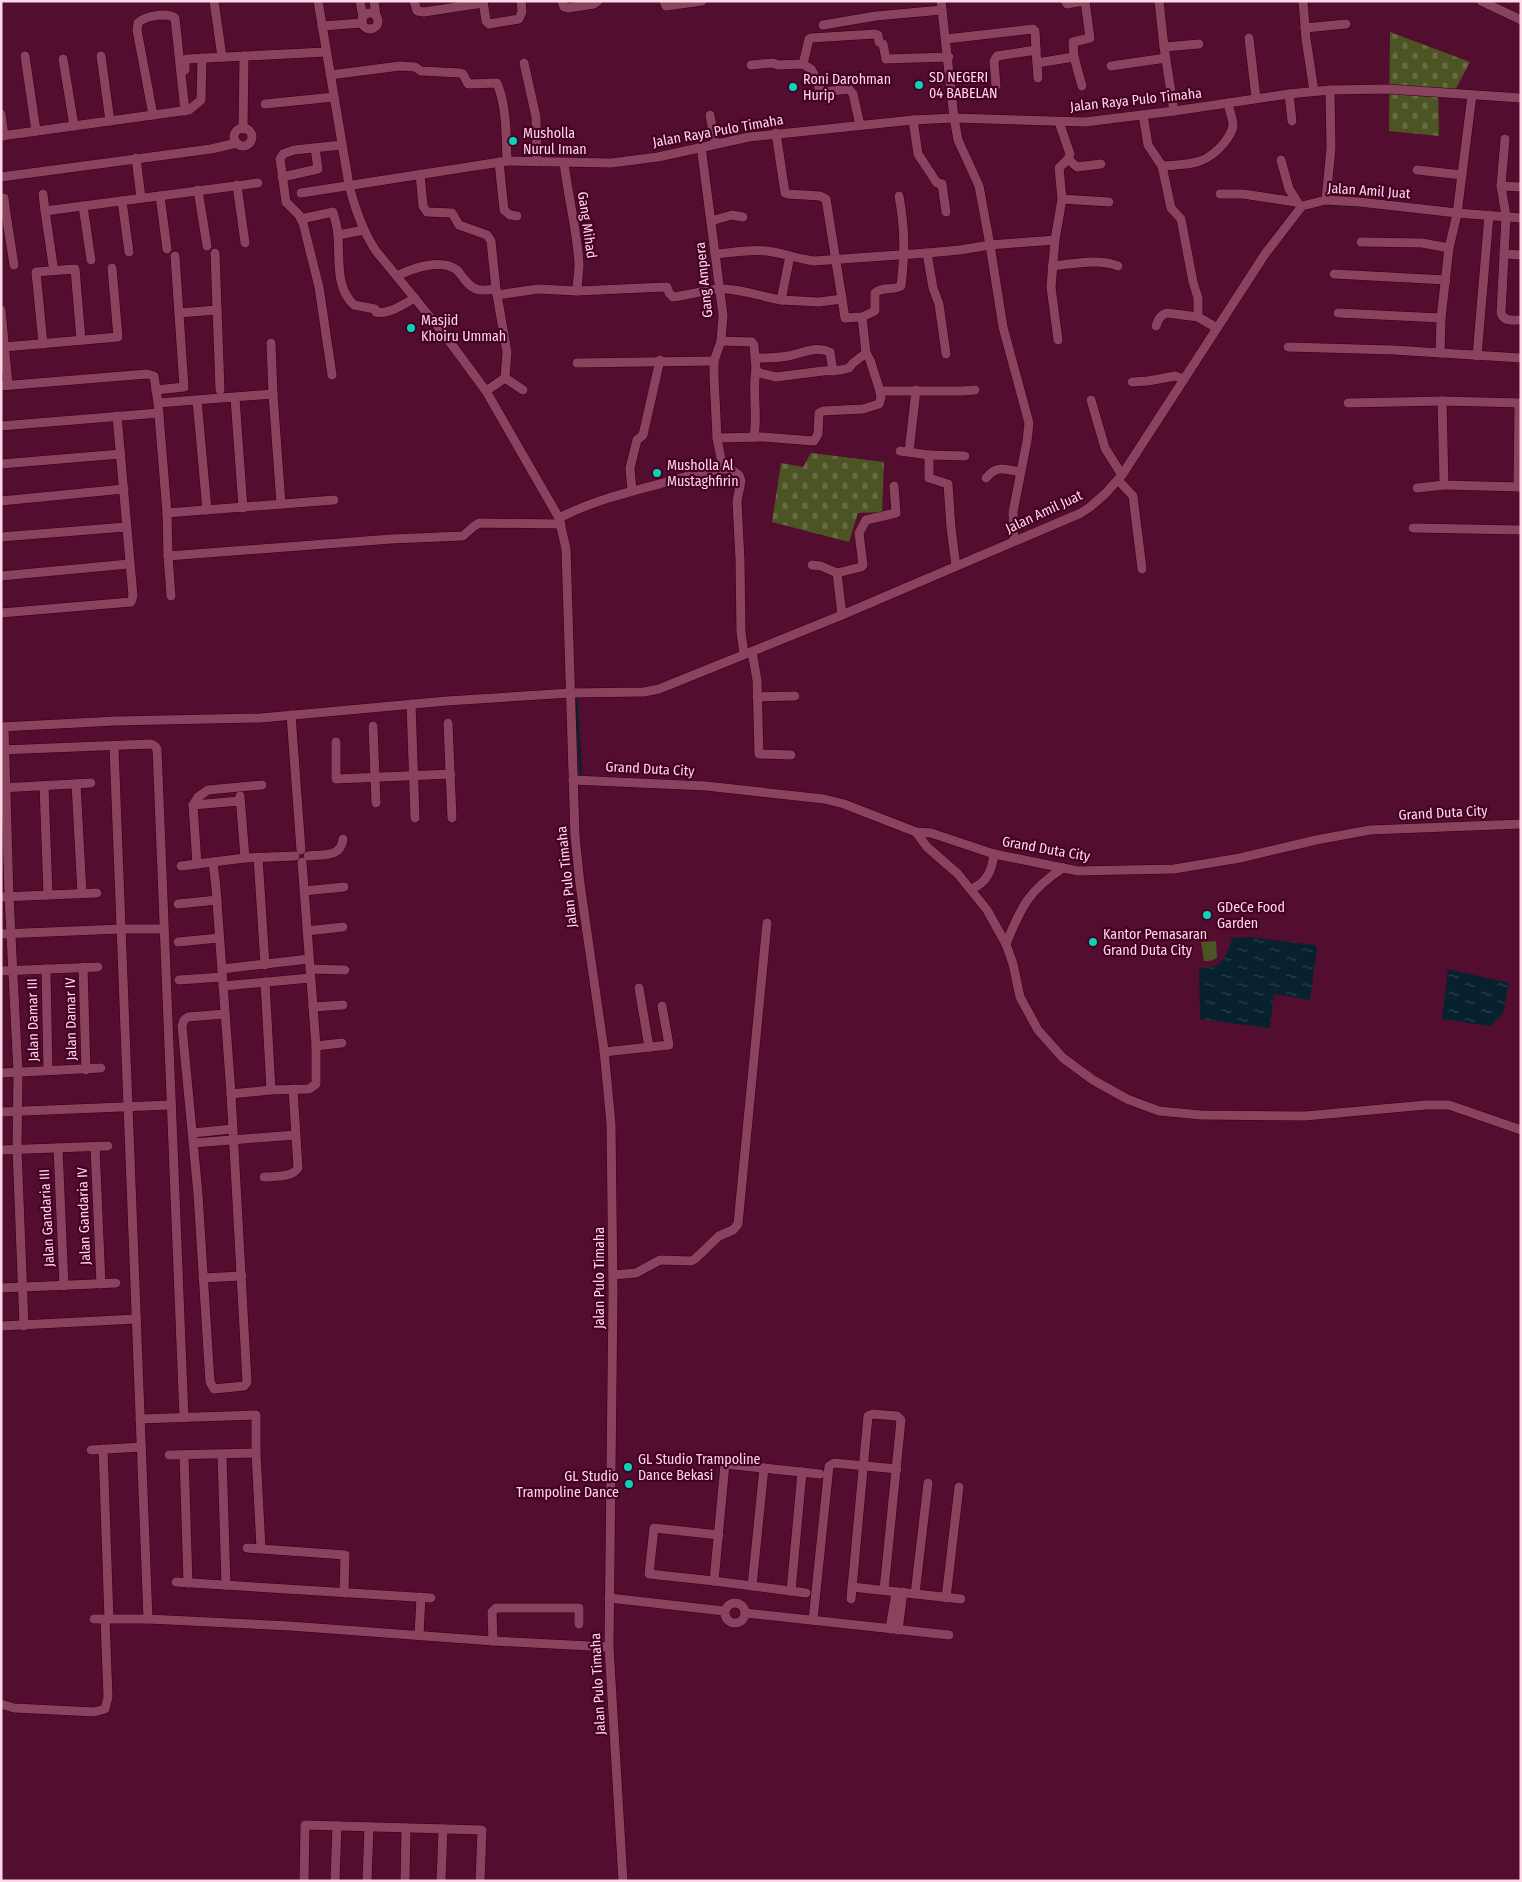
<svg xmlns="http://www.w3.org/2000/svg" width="1522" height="1882" font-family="'Fira Sans Condensed',sans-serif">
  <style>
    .cemetery { fill: url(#cemetery-stones) }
    .park { fill: #4d5424 }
    .water { fill: url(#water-ripples) }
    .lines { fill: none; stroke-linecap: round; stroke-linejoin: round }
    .stream { stroke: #08212f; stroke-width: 2.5 }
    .minor-casing { stroke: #300016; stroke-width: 10 }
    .minor { stroke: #8b425f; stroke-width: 9 }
    .poi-dot { fill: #07d5b5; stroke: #470025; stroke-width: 2 }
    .labels { text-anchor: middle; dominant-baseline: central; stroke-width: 4.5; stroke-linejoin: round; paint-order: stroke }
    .poi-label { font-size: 14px; fill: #fdd9e5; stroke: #470025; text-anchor: start }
    .street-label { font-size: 14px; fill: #fdd9e5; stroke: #470025 }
  </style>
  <defs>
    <pattern id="cemetery-stones" width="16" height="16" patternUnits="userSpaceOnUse" patternTransform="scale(1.25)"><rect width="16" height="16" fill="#4d5424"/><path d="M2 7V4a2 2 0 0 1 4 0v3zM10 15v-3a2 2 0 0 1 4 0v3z" fill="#686c44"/></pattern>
    <pattern id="water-ripples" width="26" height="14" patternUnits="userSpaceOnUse" patternTransform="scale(1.25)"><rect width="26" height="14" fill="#08212f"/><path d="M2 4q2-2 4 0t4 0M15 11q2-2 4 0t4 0" fill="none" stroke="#2d414d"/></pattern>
  </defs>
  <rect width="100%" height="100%" fill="#530d2e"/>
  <g class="cemetery">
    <polygon points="1390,32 1470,62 1454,92 1438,90 1439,136 1389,131"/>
    <polygon points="811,453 884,462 882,512 858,513 849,542 772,522 781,463 803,467"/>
  </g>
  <polygon class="park" points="1216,941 1217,958 1210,961 1204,961 1201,942"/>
  <g class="water">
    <path d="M1249 937 1314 945 1317 948 1310 1000 1274 994 1270 1028 1200 1019 1199 971 1201 968C1224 966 1226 958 1232 938Z"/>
    <polygon points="1448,969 1509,983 1503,1014 1490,1026 1442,1019"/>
  </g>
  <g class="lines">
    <polyline class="stream" points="576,696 581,773"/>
    <g class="minor-casing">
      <g id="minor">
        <polyline points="214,1 222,57"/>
        <path d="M318 1 349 185C355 209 362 230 376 251L444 334 486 391 559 518 566 549 575 836 580 884 604 1050 611 1124 613 1292 609 1647 623 1881"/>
        <polyline points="360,1 363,17"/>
        <polyline points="374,1 376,16"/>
        <polyline points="414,1 417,11 424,12 483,3"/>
        <polyline points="483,1 486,21 489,24 519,19 522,12 521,1"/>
        <polyline points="562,1 564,7 568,8 594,4 598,1"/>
        <polyline points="664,1 666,6 702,1"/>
        <polyline points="941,1 954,118 958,140 979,186 990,245 1003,327 1029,423 1027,441 1013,512 1014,541"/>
        <polyline points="1065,1 1067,4 1083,1"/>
        <polyline points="1159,1 1164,47 1174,111"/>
        <polyline points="1303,1 1306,39 1314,91"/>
        <polyline points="1481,1 1521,20"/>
        <circle cx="370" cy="21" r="8"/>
        <polyline points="823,25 876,16 942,10"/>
        <polyline points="322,26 362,23"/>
        <polyline points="1305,28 1346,24"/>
        <polyline points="1249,38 1256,98"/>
        <polyline points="946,39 1033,29 1035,31 1036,50"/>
        <polyline points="1164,47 1199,44"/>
        <polyline points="25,56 36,131"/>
        <polyline points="101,56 110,121"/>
        <polyline points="1074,57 1073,42 1090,38 1085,1"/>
        <polyline points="63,59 74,126"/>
        <polyline points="524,63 536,117 537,162"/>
        <polyline points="1037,63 1074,57 1082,86"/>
        <polyline points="803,64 809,39 811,38 875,34 878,35 879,42 883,44 886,59 949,57"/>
        <polyline points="751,65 773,63 778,65 803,64 811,69 816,78 819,88 823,92 849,89 853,94 860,125"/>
        <polyline points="1111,66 1166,58"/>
        <polyline points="185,70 185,61 187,59 326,52"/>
        <path d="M330 75 400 66 415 67 421 71 460 73 463 74 468 84 497 83C507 107 506 136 507 161"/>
        <polyline points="996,86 994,61 997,56 1036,50 1038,78"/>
        <polyline points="1289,94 1292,121"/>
        <polyline points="265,104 334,97"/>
        <polyline points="1,114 4,136"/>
        <path d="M153 115 137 30 138 23C145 16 166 12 175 18L185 111"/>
        <polyline points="710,115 715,143"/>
        <polyline points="1143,115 1148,145 1162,166 1171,208 1181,219 1193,282 1198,298 1198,317 1217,328"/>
        <polyline points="913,120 918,154 937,183 942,184 946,212"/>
        <circle cx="243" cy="137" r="9"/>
        <polyline points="243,129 244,56"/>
        <polyline points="776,133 785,193 788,194 820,196 826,199 842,299"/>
        <polyline points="1,136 189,110 201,100 202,58"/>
        <path d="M1505 139 1501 186 1506 216 1501 313C1504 322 1513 320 1521 320"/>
        <polyline points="701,146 723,315 721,341 714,361 714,376 717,438 723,469"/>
        <polyline points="136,158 141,198"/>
        <polyline points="1068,159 1077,167 1101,164"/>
        <polyline points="1281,160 1289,189 1298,203"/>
        <polyline points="499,162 504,210 510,215 517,216"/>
        <path d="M564 162C568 197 577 230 579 264 579 273 577 282 577 291"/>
        <path d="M1162 166C1189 164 1205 166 1224 143 1228 138 1232 132 1233 126 1233 118 1229 110 1228 103"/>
        <polyline points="1417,170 1462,175"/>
        <polyline points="420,174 423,206 427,212 452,213 459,225 487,235 491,241 496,289 507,352 505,378 486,391"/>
        <polyline points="1,177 211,149 237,143"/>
        <polyline points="282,177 318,169 315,148"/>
        <polyline points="237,185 245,243"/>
        <polyline points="1501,186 1521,187"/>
        <polyline points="198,190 207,246"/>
        <polyline points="301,193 507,161 611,163 658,157 749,137 913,120 954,118 1085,122 1174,111 1289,94 1330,90 1388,89 1521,98"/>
        <polyline points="43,194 45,211"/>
        <polyline points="1220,194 1243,194 1296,202"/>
        <polyline points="160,196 167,249"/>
        <polyline points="1062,199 1109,202"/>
        <polyline points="1326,200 1331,148 1330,90"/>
        <polyline points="122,201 129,252"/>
        <polyline points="83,206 91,260"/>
        <polyline points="1,214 6,214 4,198"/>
        <polyline points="6,214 14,265"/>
        <path d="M301 219 333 212C335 220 338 228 338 236 340 260 335 287 354 305L375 309 376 312C389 315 403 304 415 298"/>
        <polyline points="711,221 732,215 743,217"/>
        <polyline points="338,235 364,230"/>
        <polyline points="1361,242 1422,243 1449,248"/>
        <polyline points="215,253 220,390"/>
        <polyline points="927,253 933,288 939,304 946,354"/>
        <path d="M715 254C732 253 750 249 767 251 783 253 798 259 814 261L927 253 960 250 990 245 1055 240"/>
        <polyline points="1504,254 1521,255"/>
        <polyline points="53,265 45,211 258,183"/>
        <path d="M1052 266C1073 264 1098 258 1118 266"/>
        <polyline points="1334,274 1446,280"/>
        <path d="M397 276C413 268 441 258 457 270 460 273 462 277 465 280 474 292 482 291 496 289"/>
        <path d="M497 295 538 289 577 291 665 287H667L669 293 673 297C689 295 704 290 720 289 740 288 761 297 781 300L790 256"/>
        <path d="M781 300 819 302 842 299 845 318 862 317 875 311V293C882 286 893 291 901 286 905 252 905 229 899 196"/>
        <polyline points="1,310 8,385"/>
        <polyline points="179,313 217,310"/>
        <polyline points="1338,313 1441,318"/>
        <polyline points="862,317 866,353 870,360 880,391"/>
        <path d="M1156 326C1158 320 1160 315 1167 313L1198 317"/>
        <polyline points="1058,340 1051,287 1055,240 1062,199 1059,168 1068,159 1070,154 1059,122"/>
        <polyline points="721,341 752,342 754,345 756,369 759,373 776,377 823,371 841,370 849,368 853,363 866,353"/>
        <polyline points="271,343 273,394"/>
        <polyline points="43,344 36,272 75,269 81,340"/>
        <polyline points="4,347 118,337 112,268"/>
        <polyline points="1288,347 1393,350 1521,358"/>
        <polyline points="1440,353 1441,318 1449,248 1457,214 1472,95"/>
        <polyline points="1477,356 1489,215"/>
        <path d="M756 358C766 358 777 358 788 356 801 354 816 345 830 352L833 371"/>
        <polyline points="577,363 714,361"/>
        <polyline points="332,375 319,287 303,223 299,215 286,202 280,159 283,154 294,150 342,145"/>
        <polyline points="505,378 523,390"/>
        <polyline points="1132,382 1148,381 1175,376 1184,379"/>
        <polyline points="1,386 147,374 154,376 158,403 167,513 168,556 391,539 463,536 473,527 479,523 561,524"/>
        <polyline points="156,390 184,387 175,256"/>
        <polyline points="235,398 243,508"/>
        <polyline points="197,400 207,510"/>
        <polyline points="1091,400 1105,448 1122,475"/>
        <polyline points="1442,401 1444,485 1521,487"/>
        <polyline points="158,403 273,394 281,504"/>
        <polyline points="1348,403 1442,401 1521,403"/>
        <polyline points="1,426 159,413"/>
        <path d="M754 437C758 415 752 392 756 369"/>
        <polyline points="717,438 763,437 814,441 818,434 819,413 823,411 863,409 879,404 881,398 880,391 962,391 975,390"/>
        <polyline points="900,451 929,455 929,478 948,484 951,528 956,566"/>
        <polyline points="909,452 916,390"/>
        <polyline points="929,455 965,456"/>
        <polyline points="1,464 121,454"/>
        <path d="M986 478C997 464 1005 470 1021 472"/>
        <polyline points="1118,480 1133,496 1142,569"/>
        <polyline points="1518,487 1519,403"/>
        <polyline points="1417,488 1444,485"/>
        <polyline points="632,491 630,468 637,440 643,435 660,360"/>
        <polyline points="1,501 124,489"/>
        <polyline points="167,513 334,500"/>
        <path d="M559 518C592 501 628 492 663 483 685 477 708 469 731 469L739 475 741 481 737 501 740 560 741 632 744 654"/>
        <polyline points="1413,528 1521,530"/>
        <polyline points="1,537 126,527"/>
        <polyline points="168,556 171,596"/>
        <polyline points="812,565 821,566 837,573"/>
        <polyline points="1,576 129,564"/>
        <polyline points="1,613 131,602 133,596 117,416"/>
        <polyline points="842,615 837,573 861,567 863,565 859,533 866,520 896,513 894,486"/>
        <polyline points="752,652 757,680 759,754 791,755"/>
        <polyline points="757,697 795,696"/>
        <polyline points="411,704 415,818"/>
        <polyline points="291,715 301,850"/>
        <polyline points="448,723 452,818"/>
        <polyline points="373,726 376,803"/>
        <polyline points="1,727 116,721 261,718 447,701 570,693 644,692 659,689 842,615 1081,513 1090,507 1105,494 1122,475 1265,254 1302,206 1326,200 1359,202 1457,213 1521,218"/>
        <polyline points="4,727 9,896 18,1073 17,1149 24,1326"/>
        <polyline points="336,742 336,779 451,774"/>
        <polyline points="114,747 148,1619"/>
        <polyline points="1,750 151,744 155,746 157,749 184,1418"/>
        <polyline points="573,780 706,786 824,799 844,804 916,832 931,833 994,854 1078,871 1174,869 1240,858 1316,840 1370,830 1521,824"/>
        <polyline points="76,784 82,893"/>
        <polyline points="44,786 48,894"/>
        <polyline points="1,788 91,783"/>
        <polyline points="240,796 245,858"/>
        <polyline points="240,801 193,805 198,797 208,790 262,785"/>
        <polyline points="193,805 197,864"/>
        <polyline points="916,832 927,847 958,874 987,910 1006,944 1013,964 1020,997 1038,1030 1063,1058 1093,1080 1127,1099 1159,1111 1201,1115 1305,1116 1426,1105 1449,1105 1521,1130"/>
        <path d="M308 856C323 854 341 858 343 839"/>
        <polyline points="258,857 265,965"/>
        <polyline points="213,862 216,888 231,1094 247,1382 244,1386 214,1389 210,1382 198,1194 182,1026 184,1020 188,1017 225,1014"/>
        <polyline points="181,866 245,858 295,856"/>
        <path d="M971 889C987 883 992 870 994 854"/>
        <polyline points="304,891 344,887"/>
        <polyline points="1,897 97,893"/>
        <polyline points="178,904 217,900"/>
        <polyline points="307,931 343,927"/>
        <polyline points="1,934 121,929 163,929"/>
        <polyline points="178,942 219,938"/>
        <path d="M1006 944C1021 907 1029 890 1063 868"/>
        <polyline points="83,967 86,1070"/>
        <polyline points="46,969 48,1070"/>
        <polyline points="222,969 309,959"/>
        <polyline points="310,969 345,970"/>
        <polyline points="1,971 98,967"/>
        <polyline points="179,980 222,977"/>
        <polyline points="265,982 271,1090"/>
        <polyline points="223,986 310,978"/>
        <polyline points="639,988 649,1047"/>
        <polyline points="313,1007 343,1005"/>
        <polyline points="316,1046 342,1043"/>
        <polyline points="604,1052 669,1045 662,1006"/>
        <polyline points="1,1073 101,1068"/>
        <polyline points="231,1094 271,1090 309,1089 316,1084 316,1046 302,862"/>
        <polyline points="1,1112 170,1105"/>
        <polyline points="193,1133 232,1129"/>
        <polyline points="194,1143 295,1135"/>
        <polyline points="95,1147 101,1284"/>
        <polyline points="58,1148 64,1286"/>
        <polyline points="1,1150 108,1146"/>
        <path d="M264 1177C274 1176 292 1178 298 1168L293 1089"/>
        <polyline points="613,1275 636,1273 660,1260 691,1261 695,1259 719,1236 733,1230 738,1224 767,923"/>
        <polyline points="203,1278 242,1276"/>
        <polyline points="1,1288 116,1283"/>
        <polyline points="1,1326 136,1319"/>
        <polyline points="140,1419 256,1415 256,1453 261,1548"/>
        <polyline points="103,1449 109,1619"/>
        <polyline points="91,1450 141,1447"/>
        <polyline points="169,1455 256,1453"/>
        <polyline points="184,1455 188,1583"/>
        <polyline points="222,1455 226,1585"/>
        <polyline points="247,1548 345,1555 344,1593"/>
        <polyline points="714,1581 649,1574 654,1528 719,1535"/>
        <polyline points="176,1582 431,1598"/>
        <polyline points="752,1586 764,1468"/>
        <polyline points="852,1587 961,1599"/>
        <polyline points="791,1591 802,1472"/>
        <polyline points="806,1593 714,1581 725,1464 820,1474"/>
        <polyline points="915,1594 928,1483"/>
        <polyline points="609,1598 724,1611"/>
        <polyline points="946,1598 959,1487"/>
        <polyline points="851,1599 868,1416 873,1414 897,1416 901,1420 884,1590"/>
        <circle cx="735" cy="1613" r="10"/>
        <polyline points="745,1613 949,1635"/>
        <polyline points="94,1619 148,1619 290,1626 493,1641 609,1647"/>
        <polyline points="813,1620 829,1466 834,1463 897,1469"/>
        <polyline points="890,1629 896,1592"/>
        <polyline points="898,1630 903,1592"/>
        <polyline points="419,1635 421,1597"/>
        <polyline points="493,1641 492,1612 496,1608 579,1608 579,1624"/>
        <polyline points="1,1704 14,1708 94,1712 105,1709 108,1697 105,1619"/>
        <polyline points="304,1881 305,1825 482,1830 480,1881"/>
        <polyline points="335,1881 337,1826"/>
        <polyline points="367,1881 369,1827"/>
        <polyline points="405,1881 406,1828"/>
        <polyline points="441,1881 443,1829"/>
      </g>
    </g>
    <use href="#minor" class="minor"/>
  </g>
  <g class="poi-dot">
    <circle cx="919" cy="85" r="5"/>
    <circle cx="793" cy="87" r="5"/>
    <circle cx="513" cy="141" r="5"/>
    <circle cx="411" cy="328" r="5"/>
    <circle cx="657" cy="473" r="5"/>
    <circle cx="1207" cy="915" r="5"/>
    <circle cx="1093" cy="942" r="5"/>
    <circle cx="628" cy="1467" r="5"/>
    <circle cx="629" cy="1484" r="5"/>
  </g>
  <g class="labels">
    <g class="poi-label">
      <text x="929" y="77">SD NEGERI<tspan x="929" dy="16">04 BABELAN</tspan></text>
      <text x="803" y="79">Roni Darohman<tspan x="803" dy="16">Hurip</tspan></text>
      <text x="523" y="133">Musholla<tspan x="523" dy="16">Nurul Iman</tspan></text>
      <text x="421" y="320">Masjid<tspan x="421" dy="16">Khoiru Ummah</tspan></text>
      <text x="667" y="465">Musholla Al<tspan x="667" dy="16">Mustaghfirin</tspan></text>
      <text x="1217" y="907">GDeCe Food<tspan x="1217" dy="16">Garden</tspan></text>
      <text x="1103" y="934">Kantor Pemasaran<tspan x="1103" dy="16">Grand Duta City</tspan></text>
      <text x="638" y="1459">GL Studio Trampoline<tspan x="638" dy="16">Dance Bekasi</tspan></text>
      <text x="619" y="1476" text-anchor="end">GL Studio<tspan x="619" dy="16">Trampoline Dance</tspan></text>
    </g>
    <g class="street-label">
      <text transform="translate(1136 100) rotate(-6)">Jalan Raya Pulo Timaha</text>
      <text transform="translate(718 131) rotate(-10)">Jalan Raya Pulo Timaha</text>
      <text transform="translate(1369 191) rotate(4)">Jalan Amil Juat</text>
      <text transform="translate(587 225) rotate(82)">Gang Mihad</text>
      <text transform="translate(704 280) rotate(-96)">Gang Ampera</text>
      <text transform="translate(1044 512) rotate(-25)">Jalan Amil Juat</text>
      <text transform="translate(650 769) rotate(3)">Grand Duta City</text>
      <text transform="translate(1443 813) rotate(-3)">Grand Duta City</text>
      <text transform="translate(1046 849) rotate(10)">Grand Duta City</text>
      <text transform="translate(567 877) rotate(-96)">Jalan Pulo Timaha</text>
      <text transform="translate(71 1019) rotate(-91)">Jalan Damar IV</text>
      <text transform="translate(33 1020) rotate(-91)">Jalan Damar III</text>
      <text transform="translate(84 1216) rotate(-92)">Jalan Gandaria IV</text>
      <text transform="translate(47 1218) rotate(-93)">Jalan Gandaria III</text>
      <text transform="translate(599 1278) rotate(-90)">Jalan Pulo Timaha</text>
      <text transform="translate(598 1684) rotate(-93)">Jalan Pulo Timaha</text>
    </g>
  </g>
  <rect width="1522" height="1882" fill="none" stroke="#fdd9e5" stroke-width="5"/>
</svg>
